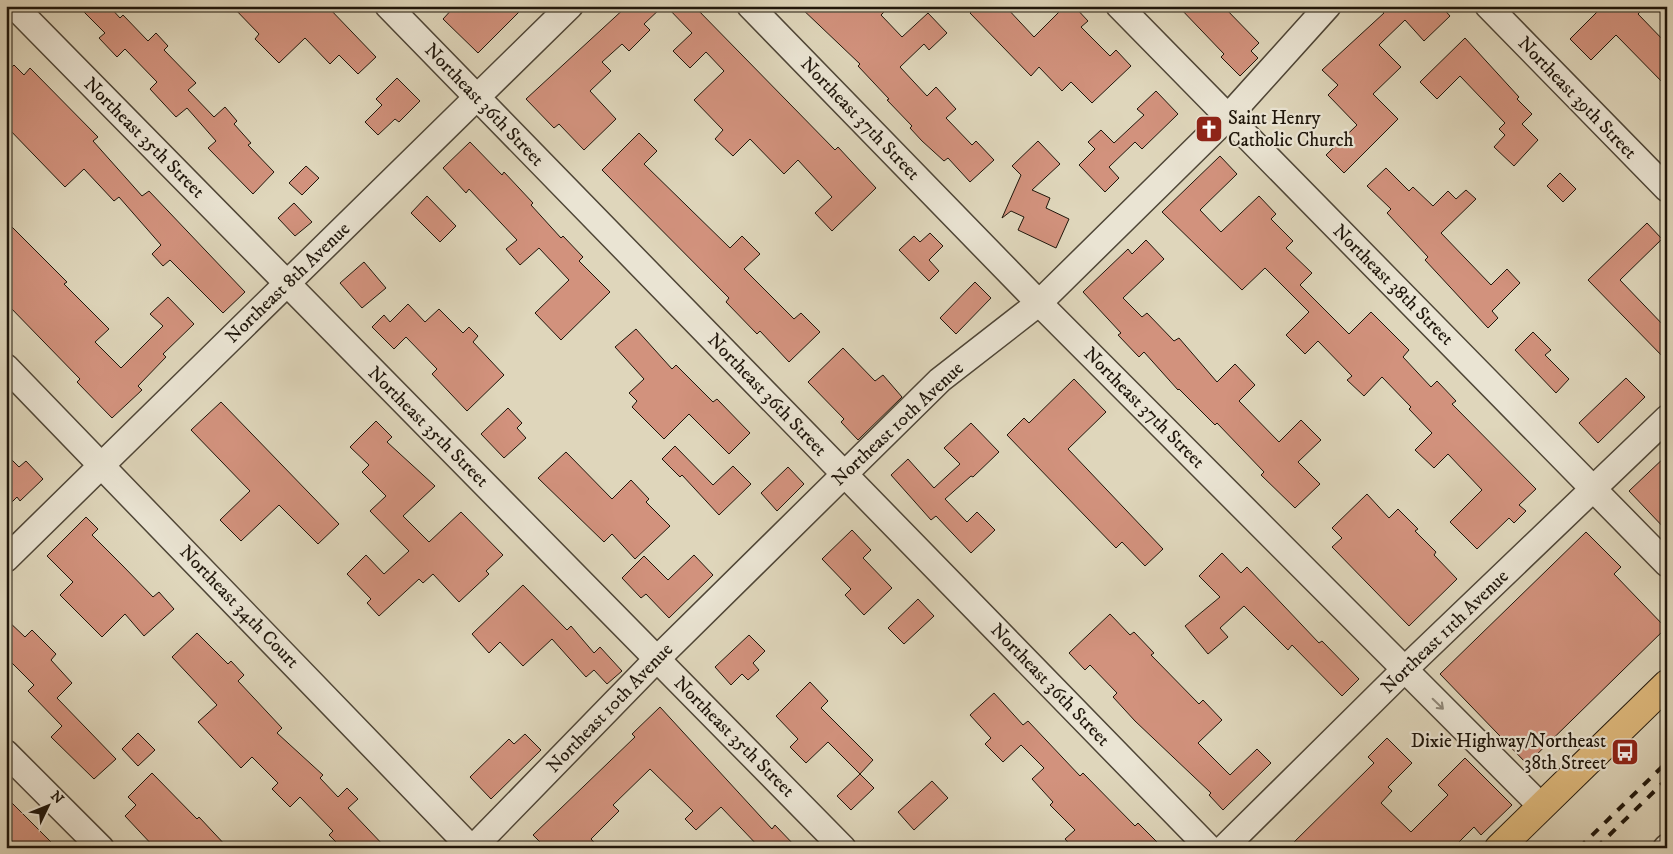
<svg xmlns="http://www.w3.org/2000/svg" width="1673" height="854" font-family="'IM FELL DW Pica',serif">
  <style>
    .building { fill: #d2927d; stroke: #1f160b }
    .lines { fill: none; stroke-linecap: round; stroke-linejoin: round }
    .minor-casing { stroke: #4f4637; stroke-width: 28 }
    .major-casing { stroke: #1f160b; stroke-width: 30 }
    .minor { stroke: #eae4d3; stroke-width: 25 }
    .major { stroke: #e0bb7e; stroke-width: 28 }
    .rail { stroke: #1f160b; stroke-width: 4; stroke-dasharray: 9 9; stroke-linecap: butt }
    .oneway { stroke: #8f8779 }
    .labels { text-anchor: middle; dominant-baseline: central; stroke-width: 4.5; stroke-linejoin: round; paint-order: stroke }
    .street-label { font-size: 19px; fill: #1f160b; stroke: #eae4d3 }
    .poi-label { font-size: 19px; fill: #1f160b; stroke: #eae4d3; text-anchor: start }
  </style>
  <rect width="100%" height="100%" fill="#dfd6bb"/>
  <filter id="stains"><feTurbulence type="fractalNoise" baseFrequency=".004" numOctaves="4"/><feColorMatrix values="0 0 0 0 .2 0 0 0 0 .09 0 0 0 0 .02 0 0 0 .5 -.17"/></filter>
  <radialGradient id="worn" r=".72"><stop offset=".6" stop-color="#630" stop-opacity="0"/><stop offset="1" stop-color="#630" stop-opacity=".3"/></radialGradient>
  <g class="building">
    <polygon points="78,6 109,6 120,18 123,15 148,41 156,33 168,46 164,50 196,83 188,90 214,117 225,107 237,121 234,124 251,143 248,145 274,172 253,194 208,148 216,141 187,108 176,117 150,89 157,82 125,49 117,57 99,38 105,33"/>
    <polygon points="232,6 327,6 376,57 358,74 339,55 330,64 305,38 279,63 255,39 259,34"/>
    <polygon points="455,6 525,6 478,53 443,19"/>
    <polygon points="627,6 663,6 644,24 650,30 629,51 622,44 602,62 611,71 590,91 616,119 584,150 559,124 554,128 526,99"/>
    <polygon points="666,6 694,6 835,150 838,147 876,188 832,231 815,213 832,197 798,160 784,174 750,139 733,156 715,139 723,130 694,100 724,71 706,52 690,68 673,51 692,33"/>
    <polygon points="799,6 890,6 881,15 902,37 928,13 947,33 929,50 924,44 900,67 927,96 936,87 956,109 946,118 972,145 976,141 994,160 970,182 948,158 944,161 922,141 910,128 912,126 887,100 889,99 858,66 860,64"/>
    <polygon points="977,6 1005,6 1034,37 1065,6 1074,6 1088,21 1081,27 1110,56 1116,50 1131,66 1092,103 1071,82 1062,91 1039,67 1031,76 970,13"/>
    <polygon points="1178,6 1223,6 1259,43 1251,51 1258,58 1240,76 1221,57 1224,54"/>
    <polygon points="1377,6 1441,6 1450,16 1424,41 1405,20 1379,45 1401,67 1373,94 1398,119 1344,173 1326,155 1357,125 1328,95 1338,85 1322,70 1384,13"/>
    <polygon points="1603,6 1646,6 1638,14 1667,44 1667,87 1616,35 1591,60 1570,39"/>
    <polygon points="1465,38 1519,97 1517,99 1532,114 1522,124 1538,140 1514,166 1494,147 1505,135 1499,129 1505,123 1460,76 1437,99 1420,82"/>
    <polygon points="14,65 24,75 30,68 98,137 93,141 142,196 149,191 245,292 223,313 170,260 163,266 152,254 161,245 119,197 114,201 84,169 65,187 6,126 6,73"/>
    <polygon points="397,78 420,101 399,122 395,119 378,135 365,122 382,105 376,99"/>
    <polygon points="1156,91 1178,114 1142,149 1135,142 1109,167 1119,178 1105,192 1079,165 1095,149 1088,142 1101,130 1114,143 1144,115 1137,109"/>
    <polygon points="639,133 657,151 644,164 730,248 742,236 760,254 744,269 794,319 801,313 820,332 789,362 760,331 757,334 726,302 729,298 602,170"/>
    <polygon points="1038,141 1060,164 1032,190 1050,198 1046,208 1069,219 1056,248 1018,230 1024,217 1011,211 1002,218 1021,175 1012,166"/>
    <polygon points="470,142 502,175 504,172 533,203 531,205 561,238 563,236 583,257 579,261 610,292 561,340 535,313 569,280 539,248 520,265 506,249 517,240 469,189 466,193 443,168"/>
    <polygon points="1220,156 1237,174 1200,210 1221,232 1259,196 1276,214 1271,219 1293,241 1286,248 1312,273 1300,285 1349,334 1371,312 1409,350 1403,357 1431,387 1437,381 1456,401 1452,404 1536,489 1519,505 1526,511 1514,523 1509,518 1477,549 1450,522 1482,490 1448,454 1434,468 1415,450 1432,433 1409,409 1411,407 1382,377 1364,396 1347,380 1352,376 1318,341 1305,354 1286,335 1309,312 1265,268 1242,290 1162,212"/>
    <polygon points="306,166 319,178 302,195 289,183"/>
    <polygon points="1386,168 1409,191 1413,187 1433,206 1448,191 1456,199 1466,190 1476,199 1441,233 1491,285 1507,269 1520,283 1492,311 1498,318 1488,328 1425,260 1428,257 1387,213 1391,209 1367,186"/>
    <polygon points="1560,173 1576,189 1563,202 1547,186"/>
    <polygon points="427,196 456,226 440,242 411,213"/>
    <polygon points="294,203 312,222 295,236 278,218"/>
    <polygon points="6,221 67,282 64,284 109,329 95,342 121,368 163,326 150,314 168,297 194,324 163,354 166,357 138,386 142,390 112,418 77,382 80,379 6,303"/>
    <polygon points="1647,223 1662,239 1620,280 1667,329 1667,361 1588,280"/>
    <polygon points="930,233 943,246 929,260 939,271 929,281 899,250 914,236 920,242"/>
    <polygon points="1146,240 1164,259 1123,298 1142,317 1147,313 1174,341 1179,338 1217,382 1235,364 1255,385 1239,401 1279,442 1301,420 1321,440 1298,462 1320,484 1295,508 1261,475 1264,472 1217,423 1215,425 1179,389 1178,390 1144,352 1139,357 1118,335 1121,333 1083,292 1128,249 1132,254"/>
    <polygon points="364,262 386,288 362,308 340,283"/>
    <polygon points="975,282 991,298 956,334 940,318"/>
    <polygon points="408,304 425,322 439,309 463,333 469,327 478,336 473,342 504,375 467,411 432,374 437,369 406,337 394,349 372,327 384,315 390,322"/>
    <polygon points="636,329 672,369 676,365 713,402 717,399 750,433 729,454 689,414 664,439 632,407 637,401 629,393 644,379 615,347"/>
    <polygon points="1533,332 1551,350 1545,355 1569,379 1556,393 1515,350"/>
    <polygon points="843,348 875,381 883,375 902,397 858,440 841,422 844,419 808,382"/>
    <polygon points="1626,378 1645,397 1598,443 1579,423"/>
    <polygon points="1074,379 1106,412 1068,449 1163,549 1145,566 1122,542 1116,548 1007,435 1024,418 1029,423"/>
    <polygon points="221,402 339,524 318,544 279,505 241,541 220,520 250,491 191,430"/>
    <polygon points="508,408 522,423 517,428 526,438 504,458 481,434"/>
    <polygon points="376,421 392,437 387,442 435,486 403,516 429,542 461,512 503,555 486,571 489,574 459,602 433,574 423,583 419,579 379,616 367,603 371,599 347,574 366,555 384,574 409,551 370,511 386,496 362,472 369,465 350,447"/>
    <polygon points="971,423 999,452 973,477 971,476 945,499 967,522 977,512 995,530 971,553 936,516 931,520 891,475 908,459 934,488 960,464 944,448"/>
    <polygon points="675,446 713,485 733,466 751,484 719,515 682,475 680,477 662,459"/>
    <polygon points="566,452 612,499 631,480 649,499 646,502 670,526 635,559 612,534 604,542 538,478"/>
    <polygon points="6,454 19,467 26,461 43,479 20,501 17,497 6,508"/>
    <polygon points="1667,455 1667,531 1629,491"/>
    <polygon points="788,467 804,484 777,511 761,493"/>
    <polygon points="1367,494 1389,518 1398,509 1418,529 1415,531 1436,552 1434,555 1457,579 1409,626 1332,547 1342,538 1332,528"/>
    <polygon points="86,517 98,529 92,535 123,566 153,597 159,592 174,609 144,636 125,614 102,637 60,595 73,582 47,556"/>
    <polygon points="852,530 871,550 863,558 892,588 864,615 845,595 851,589 822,559"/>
    <polygon points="1586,532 1621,567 1614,574 1666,628 1527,764 1440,674"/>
    <polygon points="1222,553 1241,573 1247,567 1319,643 1322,641 1359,679 1342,696 1292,645 1288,650 1244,606 1220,628 1228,637 1208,654 1185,626 1220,597 1199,576"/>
    <polygon points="694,555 713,575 669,618 646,594 641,598 622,578 644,556 668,580"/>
    <polygon points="523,585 567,630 571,626 594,653 600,647 622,671 607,684 594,670 586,677 552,639 523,666 500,642 489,653 472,634"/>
    <polygon points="918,599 934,616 904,644 888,628"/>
    <polygon points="1110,614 1130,635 1134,632 1154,653 1151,655 1199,704 1203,700 1222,720 1198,743 1230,775 1257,749 1271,763 1223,810 1209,795 1211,793 1135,721 1113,697 1117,693 1090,665 1085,670 1069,653"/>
    <polygon points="6,619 25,637 32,630 56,654 51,660 72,683 57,698 116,759 94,779 51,737 62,726 28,691 34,685 6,657"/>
    <polygon points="197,633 228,664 231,661 244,675 238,681 282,728 277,733 323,775 320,778 338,797 347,788 358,799 348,808 386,848 342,848 329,835 333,831 300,797 290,807 272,789 278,783 252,757 241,768 198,722 217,705 172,657"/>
    <polygon points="749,635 765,651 753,663 759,670 748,680 742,674 731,685 715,667"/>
    <polygon points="810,682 828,701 821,708 873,760 860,774 828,742 806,763 790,747 798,739 776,716"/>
    <polygon points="994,693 1023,725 1028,721 1080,776 1083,773 1135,826 1138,823 1163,848 1073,848 1065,839 1075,830 1050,805 1053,802 1032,779 1044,768 1021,745 1003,762 985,744 991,738 970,715"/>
    <polygon points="660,707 772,829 775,825 797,848 760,848 721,807 696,830 685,819 693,811 650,769 613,805 619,811 591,839 599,848 546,848 533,835 635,737 632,734"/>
    <polygon points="138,733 155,750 138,766 122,749"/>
    <polygon points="525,734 541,750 491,799 470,777 509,739 514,744"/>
    <polygon points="1387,738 1412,763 1388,787 1392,791 1381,803 1411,832 1448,795 1438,785 1465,758 1512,805 1481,835 1474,827 1453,848 1427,848 1421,842 1426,848 1288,848 1374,763 1368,757"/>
    <polygon points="152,773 197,819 199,817 228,848 155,848 125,816 136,805 128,797"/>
    <polygon points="860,774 874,788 851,810 837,796"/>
    <polygon points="932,781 948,798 914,830 898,812"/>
    <polygon points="6,797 57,848 19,848 6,835"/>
  </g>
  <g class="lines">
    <g class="minor-casing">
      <g id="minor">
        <polyline points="14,6 843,848"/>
        <polyline points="388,6 1209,848"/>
        <polyline points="750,6 1039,303 1541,806"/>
        <polyline points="1119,6 1667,564"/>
        <polyline points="1488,6 1667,189"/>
        <polyline points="6,367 471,848"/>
        <polyline points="6,559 570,6"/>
        <polyline points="6,753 101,848"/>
        <polyline points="473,848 657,659 940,380 1039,303 1227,118 1328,6"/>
        <polyline points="1224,848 1404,670 1667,418"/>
        <polyline points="1666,848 1667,847"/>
      </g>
    </g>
    <g class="major-casing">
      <polyline id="major" points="1499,848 1667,684"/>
    </g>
    <use href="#minor" class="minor"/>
    <use href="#major" class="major"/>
    <g class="rail">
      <polyline points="1579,848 1667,762"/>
      <polyline points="1596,848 1667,779"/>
    </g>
  </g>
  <defs><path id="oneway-shaft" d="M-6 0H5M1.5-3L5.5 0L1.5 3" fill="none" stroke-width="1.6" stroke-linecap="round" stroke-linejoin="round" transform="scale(1.25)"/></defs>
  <use class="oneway" href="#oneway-shaft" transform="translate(1438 704) rotate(44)"/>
  <defs>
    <g id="church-square" transform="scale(1.4375)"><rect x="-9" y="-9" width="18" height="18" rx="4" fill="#8f2418" stroke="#eae4d3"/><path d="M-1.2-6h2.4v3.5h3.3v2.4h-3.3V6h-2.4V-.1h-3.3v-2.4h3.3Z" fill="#fff"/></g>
    <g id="bus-square" transform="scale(1.4375)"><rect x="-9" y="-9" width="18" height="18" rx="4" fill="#8f2418" stroke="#eae4d3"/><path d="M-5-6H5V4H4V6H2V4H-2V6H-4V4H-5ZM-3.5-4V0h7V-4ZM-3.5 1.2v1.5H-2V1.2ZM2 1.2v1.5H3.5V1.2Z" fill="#fff"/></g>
  </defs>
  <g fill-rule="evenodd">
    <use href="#church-square" x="1209" y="129"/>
    <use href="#bus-square" x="1625" y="752"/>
  </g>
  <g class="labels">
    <g class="street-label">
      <text transform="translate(1577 98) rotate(46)">Northeast 39th Street</text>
      <text transform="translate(484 105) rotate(46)">Northeast 36th Street</text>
      <text transform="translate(860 119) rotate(46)">Northeast 37th Street</text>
      <text transform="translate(144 138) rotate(45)">Northeast 35th Street</text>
      <text transform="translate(288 283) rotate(-44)">Northeast 8th Avenue</text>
      <text transform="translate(1393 285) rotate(45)">Northeast 38th Street</text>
      <text transform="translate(767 395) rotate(46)">Northeast 36th Street</text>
      <text transform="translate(1144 408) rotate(45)">Northeast 37th Street</text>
      <text transform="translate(898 424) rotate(-43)">Northeast 10th Avenue</text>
      <text transform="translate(428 427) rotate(45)">Northeast 35th Street</text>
      <text transform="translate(239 607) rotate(46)">Northeast 34th Court</text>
      <text transform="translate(1445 632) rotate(-44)">Northeast 11th Avenue</text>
      <text transform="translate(1050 685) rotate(46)">Northeast 36th Street</text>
      <text transform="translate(610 708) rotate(-46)">Northeast 10th Avenue</text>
      <text transform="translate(734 737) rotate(45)">Northeast 35th Street</text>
    </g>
    <g class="poi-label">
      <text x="1228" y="118">Saint Henry<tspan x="1228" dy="22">Catholic Church</tspan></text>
      <text x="1606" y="741" text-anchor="end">Dixie Highway/Northeast<tspan x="1606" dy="22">38th Street</tspan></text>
    </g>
  </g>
  <rect width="1673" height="854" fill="none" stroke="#dfd6bb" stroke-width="25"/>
  <rect x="8" y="8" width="1658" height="839" fill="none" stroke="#1f160b" stroke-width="2.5"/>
  <rect x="12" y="12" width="1648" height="829" fill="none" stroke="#1f160b"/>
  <g transform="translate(48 806) rotate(47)" stroke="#eae4d3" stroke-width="4" paint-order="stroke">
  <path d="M0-4L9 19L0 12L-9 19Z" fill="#1f160b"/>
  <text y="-8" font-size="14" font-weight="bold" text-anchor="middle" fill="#1f160b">N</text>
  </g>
  <rect width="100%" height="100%" filter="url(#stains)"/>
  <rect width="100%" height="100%" fill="url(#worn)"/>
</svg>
